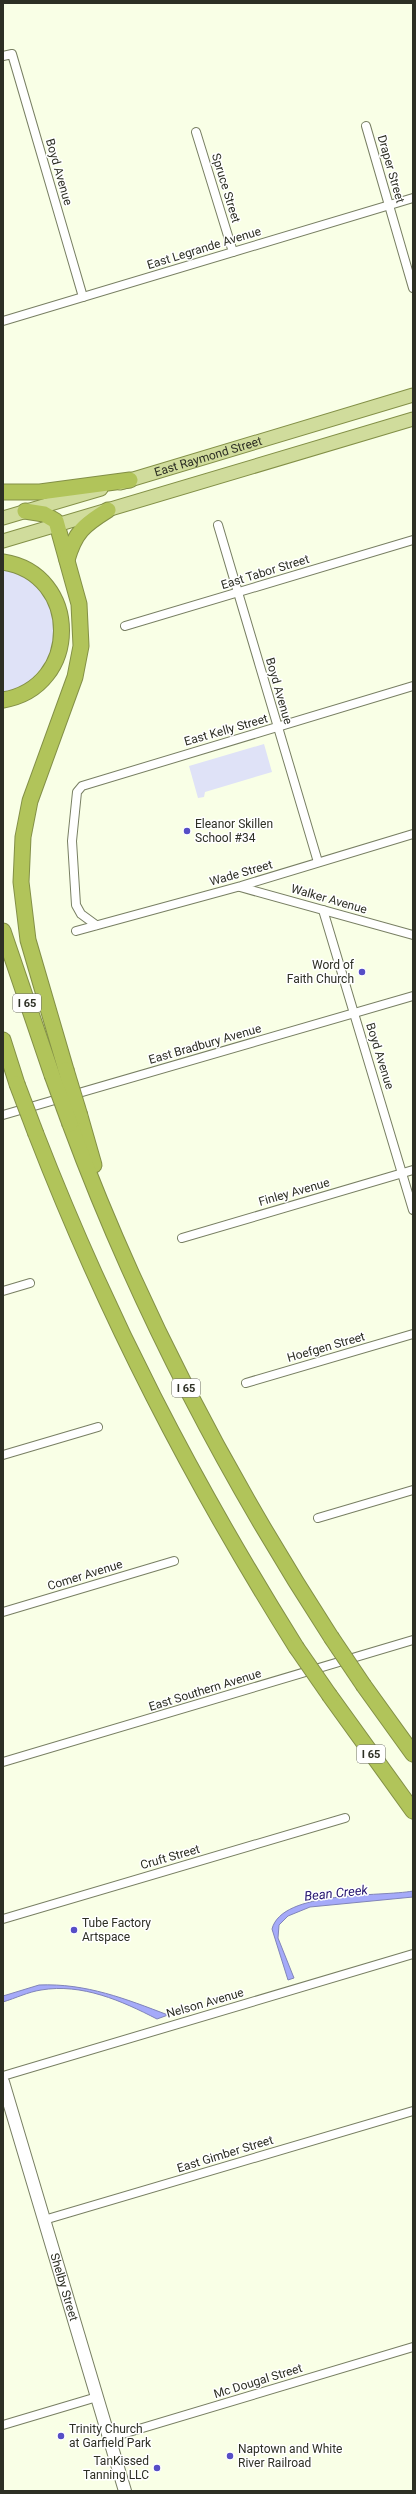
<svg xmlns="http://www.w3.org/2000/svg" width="416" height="2494" font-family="Roboto,sans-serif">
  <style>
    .green { fill: #dfe2f7 }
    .water { fill: #a5aaf9; stroke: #8185b9 }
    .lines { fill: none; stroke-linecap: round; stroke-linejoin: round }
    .street-casing { stroke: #787f63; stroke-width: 10 }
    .secondary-casing { stroke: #787f63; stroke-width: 14 }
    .primary-casing { stroke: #839047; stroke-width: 15 }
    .highway-casing { stroke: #839047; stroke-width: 17 }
    .street { stroke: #fff; stroke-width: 8 }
    .secondary { stroke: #fff; stroke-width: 12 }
    .primary { stroke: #d0dc9c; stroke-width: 13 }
    .highway { stroke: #b1c45a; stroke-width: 15 }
    .highway-bridge-casing { stroke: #839047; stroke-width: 17; stroke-linecap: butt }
    .highway-bridge { stroke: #b1c45a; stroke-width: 15 }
    .poi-dot { fill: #564ec6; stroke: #fff; stroke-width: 1.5 }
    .labels { text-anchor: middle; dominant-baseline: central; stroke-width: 3; stroke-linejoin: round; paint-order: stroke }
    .shield { fill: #fff; stroke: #6c6d66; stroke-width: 1 }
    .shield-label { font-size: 11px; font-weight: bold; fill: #2d2f24 }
    .street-label { font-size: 12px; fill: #2d2f24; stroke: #fff }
    .poi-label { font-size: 12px; fill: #2d2f24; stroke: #fff; text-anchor: start }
    .water-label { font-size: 13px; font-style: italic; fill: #25156e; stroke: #fff }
  </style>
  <rect width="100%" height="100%" fill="#f9ffe6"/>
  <g class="green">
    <polygon points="3,570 21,573 38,585 50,603 57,639 43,666 28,683 3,693"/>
    <polygon points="264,744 272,772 205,792 204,797 198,798 189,766"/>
  </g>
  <g class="water">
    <path d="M413 1891V1897L310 1907 288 1916 279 1925 278 1938 294 1978 288 1980 272 1929C282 1890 381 1897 413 1891Z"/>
    <path d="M39 1985C86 1983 126 1999 168 2015L157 2019C122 2001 82 1983 41 1990 28 1992 16 1998 3 2002V1996Z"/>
  </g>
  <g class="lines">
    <g class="street-casing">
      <g id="street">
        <polyline points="3,56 12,54 83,297"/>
        <polyline points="366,126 413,288"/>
        <polyline points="196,132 233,252"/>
        <polyline points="3,321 413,198"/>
        <polyline points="218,525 318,862"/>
        <polyline points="125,626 413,540"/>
        <polyline points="240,887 413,935"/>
        <polyline points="323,910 413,1210"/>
        <polyline points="96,925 81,914 76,905 72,841 77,792 82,786 413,686"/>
        <polyline points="76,931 241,886 413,834"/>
        <polyline points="3,1115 413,996"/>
        <polyline points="182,1238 413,1170"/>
        <polyline points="3,1291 30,1283"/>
        <polyline points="246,1383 413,1334"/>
        <polyline points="3,1455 98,1427"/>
        <polyline points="318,1518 413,1490"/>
        <polyline points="3,1612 174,1561"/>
        <polyline points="3,1762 413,1640"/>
        <polyline points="3,1919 345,1818"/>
        <polyline points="3,2076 413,1954"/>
        <polyline points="44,2220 413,2111"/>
        <polyline points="3,2425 97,2397"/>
        <polyline points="109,2438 413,2347"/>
      </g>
    </g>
    <g class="secondary-casing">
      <g id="secondary">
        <path id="s1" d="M3 2082 125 2491"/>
      </g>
    </g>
    <g class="primary-casing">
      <g id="primary">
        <path id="s2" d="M120 483 413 395"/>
        <polyline points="3,518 101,489"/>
        <polyline points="3,541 413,419"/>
      </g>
    </g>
    <g class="highway-casing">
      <g id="highway">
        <polyline points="3,492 40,492 130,480"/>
        <polyline points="25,511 44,514 56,521 79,604 81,646 75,677 30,801 23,837 21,882 28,940 66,1070"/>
        <path d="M67 560C75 532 84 525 108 510"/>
        <path d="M3 562C81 574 81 687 3 700"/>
        <polyline points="3,931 52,1075"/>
        <polyline points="3,1040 17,1084"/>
        <polyline points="80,1116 94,1165"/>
        <path d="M70 1124C137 1305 226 1475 331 1637"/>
        <path d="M36 1134C107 1317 192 1481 296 1647"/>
        <polyline points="364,1686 413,1754"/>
        <polyline points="330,1696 413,1811"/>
      </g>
    </g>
    <use href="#street" class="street"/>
    <use href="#secondary" class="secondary"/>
    <use href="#primary" class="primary"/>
    <use href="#highway" class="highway"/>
    <g class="highway-bridge-casing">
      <g id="highway-bridge">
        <polyline points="66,1070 80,1116"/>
        <polyline points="52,1075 70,1124"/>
        <polyline points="17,1084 36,1134"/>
        <polyline points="331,1637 364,1686"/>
        <polyline points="296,1647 330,1696"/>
      </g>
    </g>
    <use href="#highway-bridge" class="highway-bridge"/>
  </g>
  <g class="poi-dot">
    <circle cx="187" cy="831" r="4"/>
    <circle cx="362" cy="972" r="4"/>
    <circle cx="74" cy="1930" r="4"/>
    <circle cx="61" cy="2436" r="4"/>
    <circle cx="230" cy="2456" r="4"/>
    <circle cx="157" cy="2468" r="4"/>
  </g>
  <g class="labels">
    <g class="shield">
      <rect x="13" y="994" width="28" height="18" rx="3"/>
      <rect x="172" y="1379" width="28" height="18" rx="3"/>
      <rect x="357" y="1745" width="28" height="18" rx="3"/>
    </g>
    <g class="shield-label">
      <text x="27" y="1003">I 65</text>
      <text x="186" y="1388">I 65</text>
      <text x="371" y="1754">I 65</text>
    </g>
    <g class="street-label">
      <text transform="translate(391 169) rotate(74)">Draper Street</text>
      <text transform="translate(59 172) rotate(74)">Boyd Avenue</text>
      <text transform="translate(226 188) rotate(73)">Spruce Street</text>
      <text transform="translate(204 248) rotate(-17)">East Legrande Avenue</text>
      <text stroke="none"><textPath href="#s2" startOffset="92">East Raymond Street</textPath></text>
      <text transform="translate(265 572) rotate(-17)">East Tabor Street</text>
      <text transform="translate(279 691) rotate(74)">Boyd Avenue</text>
      <text transform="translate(226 730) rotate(-16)">East Kelly Street</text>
      <text transform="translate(241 873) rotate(-16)">Wade Street</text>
      <text transform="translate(329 899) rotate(16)">Walker Avenue</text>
      <text transform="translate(205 1044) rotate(-16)">East Bradbury Avenue</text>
      <text transform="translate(380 1056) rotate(73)">Boyd Avenue</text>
      <text transform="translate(294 1192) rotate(-16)">Finley Avenue</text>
      <text transform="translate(326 1347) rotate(-16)">Hoefgen Street</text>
      <text transform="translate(85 1575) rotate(-17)">Comer Avenue</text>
      <text transform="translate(205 1690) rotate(-17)">East Southern Avenue</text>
      <text transform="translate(170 1857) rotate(-16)">Cruft Street</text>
      <text transform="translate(205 2003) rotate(-16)">Nelson Avenue</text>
      <text transform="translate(225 2154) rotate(-17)">East Gimber Street</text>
      <text stroke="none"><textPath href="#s1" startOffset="214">Shelby Street</textPath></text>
      <text transform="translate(258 2381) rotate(-17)">Mc Dougal Street</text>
    </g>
    <g class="poi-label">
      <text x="195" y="824">Eleanor Skillen<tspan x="195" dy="14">School #34</tspan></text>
      <text x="354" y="965" text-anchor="end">Word of<tspan x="354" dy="14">Faith Church</tspan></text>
      <text x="82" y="1923">Tube Factory<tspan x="82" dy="14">Artspace</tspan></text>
      <text x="69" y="2429">Trinity Church<tspan x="69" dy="14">at Garfield Park</tspan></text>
      <text x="238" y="2449">Naptown and White<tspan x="238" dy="14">River Railroad</tspan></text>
      <text x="149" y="2461" text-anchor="end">TanKissed<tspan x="149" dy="14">Tanning LLC</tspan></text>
    </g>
    <g class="water-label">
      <text transform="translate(336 1893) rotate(-6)">Bean Creek</text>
    </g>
  </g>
  <rect width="416" height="2494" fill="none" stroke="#2d2f24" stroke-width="8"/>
</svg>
